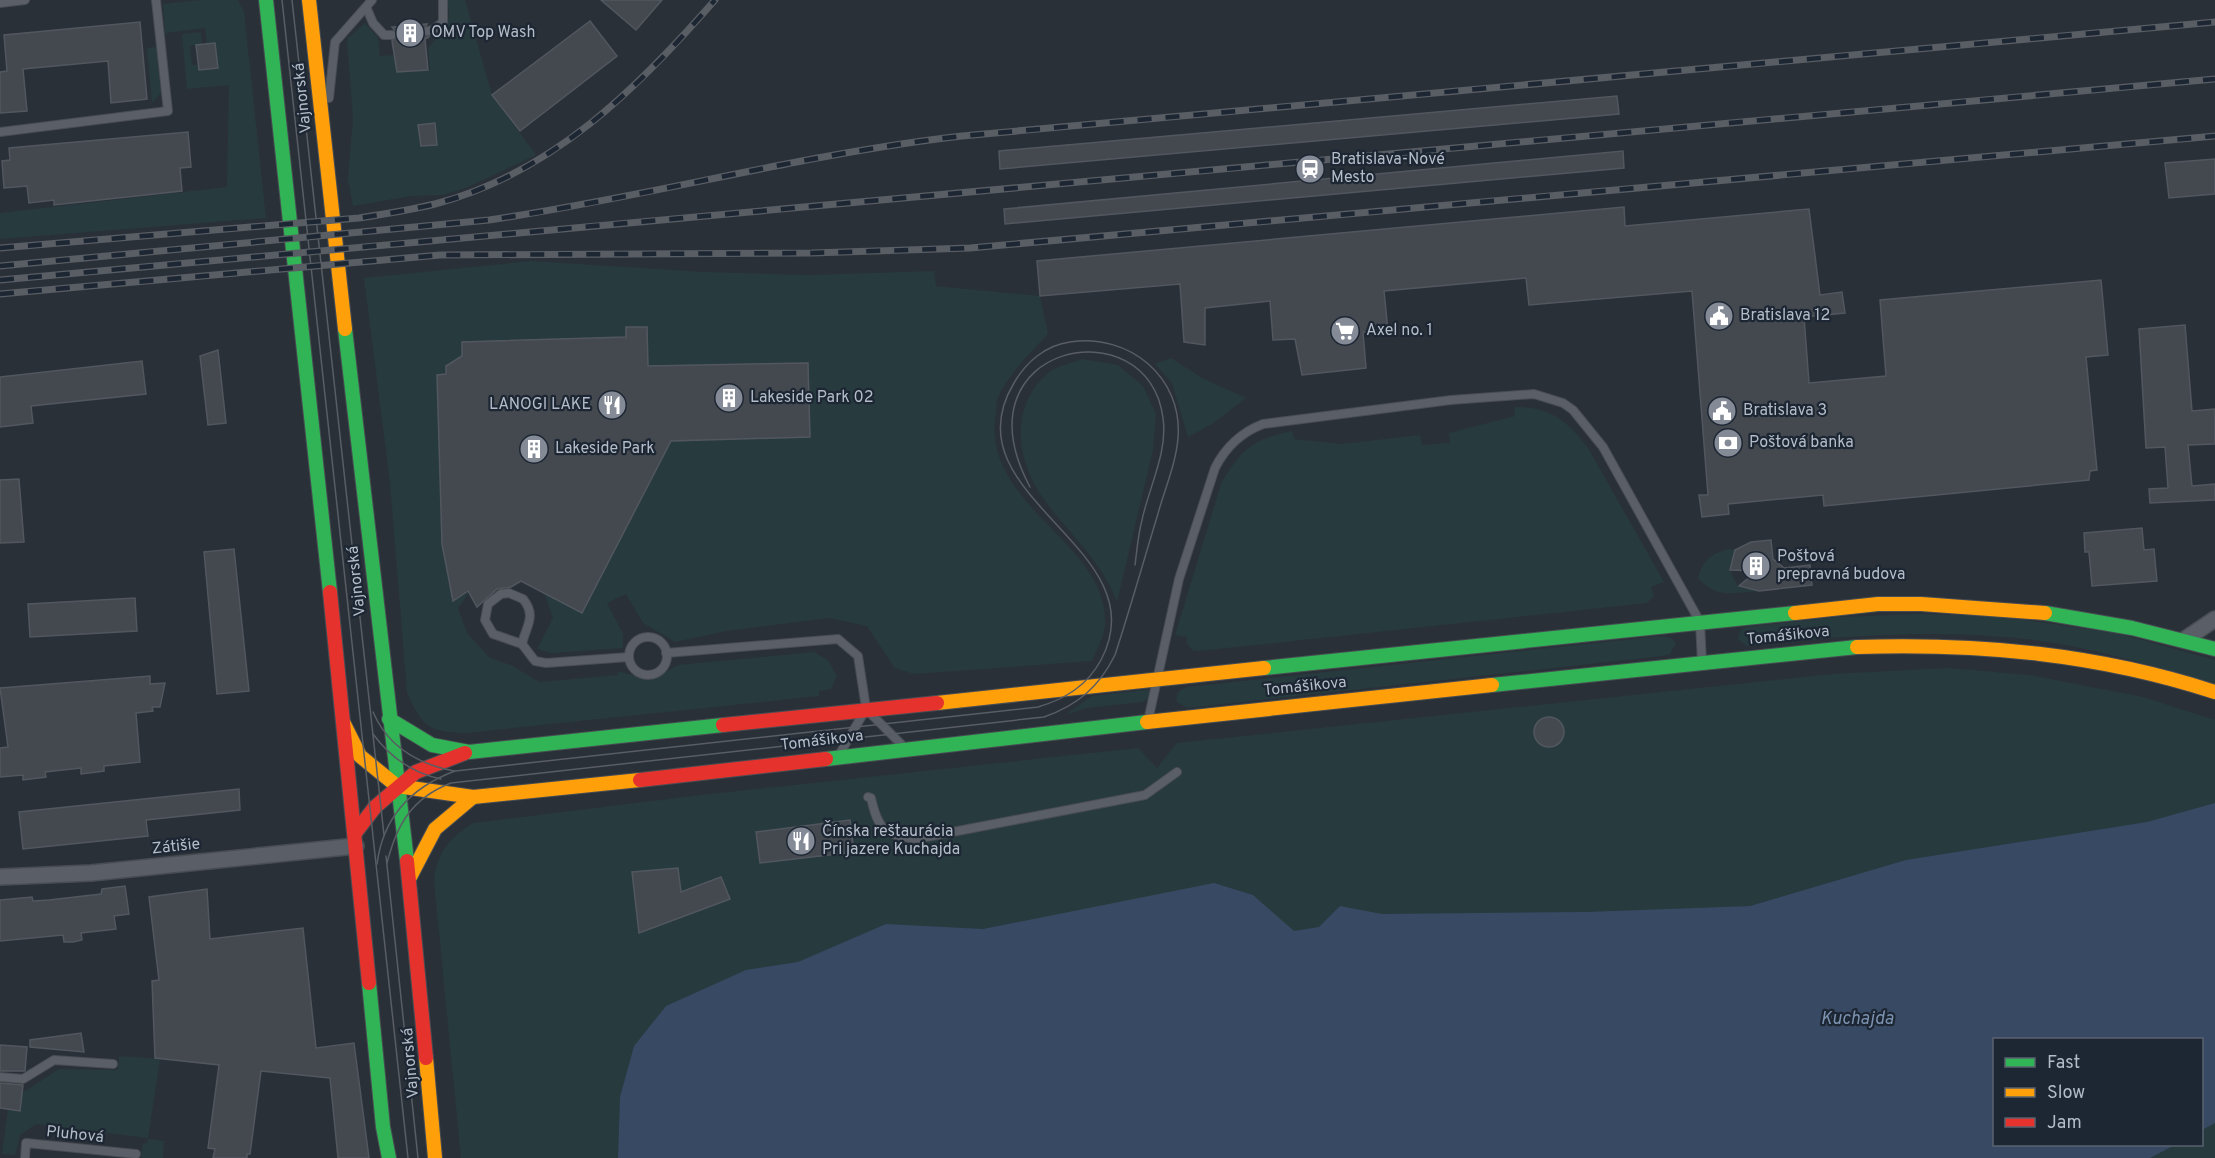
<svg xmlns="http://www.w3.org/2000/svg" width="2215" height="1158" font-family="Overpass,sans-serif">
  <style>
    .green { fill: #273a3e; fill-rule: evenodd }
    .water { fill: #384963 }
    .building { fill: #444950; stroke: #52575f; stroke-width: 1.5 }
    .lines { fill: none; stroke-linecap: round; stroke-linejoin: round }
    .lane-casing { stroke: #484c53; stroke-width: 10 }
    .street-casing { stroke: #484c53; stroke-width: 18 }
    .fast-casing { stroke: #484c53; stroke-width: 16 }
    .slow-casing { stroke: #484c53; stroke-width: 16 }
    .jam-casing { stroke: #484c53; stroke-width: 16 }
    .lane { stroke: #5a5e66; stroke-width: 8 }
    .street { stroke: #5a5e66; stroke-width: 15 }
    .fast { stroke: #30b455; stroke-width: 14 }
    .slow { stroke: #ff9f0a; stroke-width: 14 }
    .jam { stroke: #e5322d; stroke-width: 14 }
    .tram { stroke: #595d64; stroke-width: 1.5 }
    .rail-casing { stroke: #595d64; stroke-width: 7 }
    .rail { stroke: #1d2633; stroke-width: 4.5; stroke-dasharray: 14; stroke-linecap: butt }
    .labels { text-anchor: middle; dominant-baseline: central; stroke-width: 4.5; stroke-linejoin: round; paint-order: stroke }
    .poi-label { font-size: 16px; fill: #b4bcc9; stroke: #1d2633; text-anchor: start }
    .street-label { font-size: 16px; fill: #b4bcc9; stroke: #1d2633 }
    .water-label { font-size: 18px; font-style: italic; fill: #7c92b1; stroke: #1d2633 }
  </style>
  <rect width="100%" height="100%" fill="#2a3038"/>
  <g class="green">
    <polygon points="201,0 238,0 244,12 266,218 0,239 0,213 227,187 229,85 187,89 182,34 201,32 202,44 190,46 192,65 198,65 199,70 217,67 207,44 205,28 165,33 163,4"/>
    <polygon points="447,0 465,0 492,95 536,155 468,187 443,195 411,196 353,206 348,179 353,118 347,39 365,23 378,38 380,56 396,55 397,72 430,70 428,48 446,27 449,15"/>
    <polygon points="156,47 161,93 152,103 147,48"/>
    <path d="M531 261 705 272 809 275 934 271 936 286 1040 296 1048 334C1031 352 1006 377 997 400 996 405 996 412 995 418 985 509 1110 543 1105 626 1104 637 1096 651 1092 661L914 674 895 668 867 626 829 618 726 631 675 642 643 623 626 594 607 603 623 634V648L551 653 537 649 553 618 545 594 524 573 471 590 458 608 467 633 490 658 511 665 539 682 618 675 617 671 651 680 678 665 814 652 828 660 837 676 831 689 819 691V696L466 733C429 732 421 726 407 692L390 482 364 278Z"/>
    <polygon points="1171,358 1202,378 1246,398 1212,424 1188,437 1172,383 1155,364"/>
    <path d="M1082 359 1118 365 1143 386 1156 414 1153 450 1117 602C1102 561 1068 533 1043 498 1015 459 1010 406 1048 373 1056 366 1072 363 1082 359Z"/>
    <path d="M1514 407C1549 406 1568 421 1588 448L1664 582 1651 587 1654 596 1647 603 1199 651 1192 650 1187 644V637L1175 635 1221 484C1241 449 1253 439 1292 431L1294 439 1342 444 1420 435 1422 445 1450 443 1449 433 1515 416Z"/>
    <path d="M1728 549 1736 550 1729 569 1738 587 1759 591C1733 593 1717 599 1698 578 1703 560 1711 554 1728 549Z"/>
    <path d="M1919 614 1997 616 2116 633 2215 660V683C2155 667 2095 648 2034 640 1939 628 1842 636 1747 646L1738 639 1740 631 1746 627 1838 617Z"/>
    <path d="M1661 636 1671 638 1676 643 1670 654 1662 656 1188 708 1177 702C1175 693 1179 690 1187 687Z"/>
    <path d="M1948 668 2029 675 2143 697 2215 720V1158H461L434 881C436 853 451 837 473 823L701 795 1138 748 1157 768 1177 743 1833 674ZM1994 1040H2202V1144H1994Z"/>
    <polygon points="1154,689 1149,698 1142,702 1087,708 1065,715 1092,696"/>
    <polygon points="119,1056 160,1059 148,1138 36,1124 20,1135 15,1155 2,1154 8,1109 20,1110 22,1093 59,1069 118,1070"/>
    <polygon points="148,1139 164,1141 163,1158 141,1158 143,1144 147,1143"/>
  </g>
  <polygon class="water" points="2215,803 2215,1123 2202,1130 2202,1040 1994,1040 1994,1144 2175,1145 2150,1158 618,1158 620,1097 634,1046 666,1006 746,970 798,962 886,924 983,929 1214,883 1253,895 1294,931 1319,927 1340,906 1382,914 1586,912 1750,906 1906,860 2147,822"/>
  <g class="building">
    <polygon points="601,0 662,0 636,30"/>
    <polygon points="590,21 617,56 520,131 492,95"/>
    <polygon points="140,22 147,99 111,103 108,61 23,69 27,111 0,113 0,72 7,71 4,35"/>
    <polygon points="427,24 422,32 429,37 425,39 428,70 397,72 392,41 398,34 392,27"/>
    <polygon points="215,43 218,68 199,70 196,45"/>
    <polygon points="1617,96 1619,114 1000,169 999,151"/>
    <polygon points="435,123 437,145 421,146 418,125"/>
    <polygon points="188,132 191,167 180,168 182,191 54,205 54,200 29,203 27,186 4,188 2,161 10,160 9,148"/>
    <polygon points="1623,151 1624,168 1005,224 1004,209"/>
    <polygon points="2215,159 2215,194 2169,198 2165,163"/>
    <polygon points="1624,207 1625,226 1809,209 1820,295 1842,292 1845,313 1804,317 1809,383 1886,376 1880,300 2101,280 2108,355 2086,357 2097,470 2090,471 2089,480 1824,506 1823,495 1728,504 1729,514 1702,517 1699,495 1708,495 1692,291 1529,305 1526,278 1384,291 1388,331 1363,332 1366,368 1302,375 1295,339 1273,340 1270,301 1205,308 1205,345 1184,342 1180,284 1040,296 1037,261"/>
    <polygon points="2185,325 2192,411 2215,409 2215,444 2188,445 2192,486 2215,484 2215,500 2150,503 2149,489 2168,488 2165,447 2146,448 2139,329"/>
    <polygon points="626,327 647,327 648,366 808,363 810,437 671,441 582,613 521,581 511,587 497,589 477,607 468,591 453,601 442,544 437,375 446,374 446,366 462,356 462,342 626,337"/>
    <polygon points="218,350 226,423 208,425 200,356"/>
    <polygon points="142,361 146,394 31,406 33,423 0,427 0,377"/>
    <polygon points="19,479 24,542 0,543 0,480"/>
    <polygon points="2142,528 2144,550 2154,549 2157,581 2092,586 2089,552 2085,552 2084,533"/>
    <polygon points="1771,540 1773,559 1784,568 1810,565 1812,585 1759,591 1739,586 1757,571 1730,570 1735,550 1751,542"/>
    <polygon points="234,549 249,691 217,694 204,552"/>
    <polygon points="135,598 137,631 30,637 28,604"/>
    <polygon points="150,676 150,684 165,683 160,707 152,707 153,711 136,713 140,762 104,766 104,771 89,773 81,774 81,768 45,772 46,777 23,780 23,775 0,777 0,748 8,747 0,688"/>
    <circle cx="1549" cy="732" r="15"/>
    <polygon points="239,789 240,810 146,820 148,836 23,849 19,812"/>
    <polygon points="850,820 854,852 760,863 756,832"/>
    <polygon points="678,868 681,892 721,877 730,899 639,933 632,872"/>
    <polygon points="125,886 129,914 114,916 116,929 81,933 82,940 73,942 64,942 63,935 0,941 0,900 32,897 33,901 49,900 101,894 102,889"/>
    <polygon points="207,889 210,939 303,928 316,1048 354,1043 369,1158 338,1158 330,1078 261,1071 250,1154 247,1154 247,1158 213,1158 215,1149 208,1148 219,1065 155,1058 152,981 159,980 149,897"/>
    <polygon points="81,1033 84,1052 30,1047 30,1040"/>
    <polygon points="0,1045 27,1047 25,1071 0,1071"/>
    <polygon points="0,1083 23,1085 20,1111 0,1108"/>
  </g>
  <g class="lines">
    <g class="lane-casing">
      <g id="lane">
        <polyline points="0,3 25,0"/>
        <polyline points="367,9 373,23 384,35 392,35"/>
        <polyline points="428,31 433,30 443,22 443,0"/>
        <polyline points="329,98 335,42 372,0"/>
        <polyline points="0,132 168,111 156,0"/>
        <path d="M509 593 523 599C537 616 526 626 522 644L493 634 485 620 488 604 501 594Z"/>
        <circle cx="648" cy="656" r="19"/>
        <polyline points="522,644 535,661 546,663 629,657"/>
        <polyline points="666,653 838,639 858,656 866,708"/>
        <polyline points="871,714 903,746"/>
        <path d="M1148 721 1179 579 1215 468C1225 448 1242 432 1263 424L1451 400 1534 394 1563 403 1573 410 1603 447 1700 622 1702 663"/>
        <polyline points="839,755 863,714"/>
        <path d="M868 797 871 798C878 829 884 835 916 839L1145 795 1177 772"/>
        <polyline points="0,1077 23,1079 54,1060 113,1064"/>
        <polyline points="25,1158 26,1143 136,1154"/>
      </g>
    </g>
    <g class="street-casing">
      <g id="street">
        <polyline points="2184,640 2215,619"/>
        <polyline points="0,877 91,873 356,846"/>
      </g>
    </g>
    <g class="fast-casing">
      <g id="fast">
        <polyline points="266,0 330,592"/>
        <polyline points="345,329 407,861"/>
        <polyline points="2045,613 2132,628 2215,649"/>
        <polyline points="1264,668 1795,613"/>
        <polyline points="1492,685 1857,647"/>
        <polyline points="389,719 432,745 469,752 723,725"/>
        <polyline points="826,759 1147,722"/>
        <polyline points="369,983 383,1127 389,1158"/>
      </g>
    </g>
    <g class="slow-casing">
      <g id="slow">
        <polyline points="309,0 345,329"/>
        <polyline points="1795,613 1878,604 1921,604 2045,613"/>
        <path d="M1857 647C1980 643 2098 654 2215 692"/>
        <polyline points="937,703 1264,668"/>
        <polyline points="1147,722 1492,685"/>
        <polyline points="344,724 360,756 397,786 473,797 640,780"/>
        <polyline points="410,877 435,829 473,797"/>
        <polyline points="426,1058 435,1158"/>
      </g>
    </g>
    <g class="jam-casing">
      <g id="jam">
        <polyline points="330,592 369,983"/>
        <polyline points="723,725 937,703"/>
        <polyline points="640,780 826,759"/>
        <polyline points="355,833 375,807 416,772 465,753"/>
        <polyline points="407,861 426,1058"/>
      </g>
    </g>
    <use href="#lane" class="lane"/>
    <use href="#street" class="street"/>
    <use href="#fast" class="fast"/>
    <use href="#slow" class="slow"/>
    <use href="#jam" class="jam"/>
    <g class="tram">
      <polyline points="282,0 408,1158"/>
      <polyline points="292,0 384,835"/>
      <path d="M1030 487C953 343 1149 305 1163 418 1168 452 1149 487 1142 520 1138 535 1137 550 1135 565"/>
      <path d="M373 712C388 747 418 764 454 771"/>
      <path d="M373 734C390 757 412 773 441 779"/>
      <polyline points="386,856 418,1158"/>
      <path d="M377 864C383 817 412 787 455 771L1038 707C1065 699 1087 686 1101 660 1161 547 945 497 1014 383 1026 362 1046 345 1070 342 1129 333 1183 377 1178 438 1176 464 1164 491 1157 517 1143 563 1130 609 1115 655 1099 687 1078 705 1044 717L451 783C412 798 397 824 387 863"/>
    </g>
    <g class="rail-casing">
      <g id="rail">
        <path d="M0 248 359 218C385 214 410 210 435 204 553 173 638 88 715 0"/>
        <path d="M0 266 489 220C648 197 802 154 962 136L2215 22"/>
        <polyline points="0,280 2215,79"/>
        <polyline points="0,294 440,255 812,253 970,248 2215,136"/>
      </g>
    </g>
    <use href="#rail" class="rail"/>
  </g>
  <defs>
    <g id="building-disc" transform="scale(1.5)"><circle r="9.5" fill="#848b96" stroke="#1d2633"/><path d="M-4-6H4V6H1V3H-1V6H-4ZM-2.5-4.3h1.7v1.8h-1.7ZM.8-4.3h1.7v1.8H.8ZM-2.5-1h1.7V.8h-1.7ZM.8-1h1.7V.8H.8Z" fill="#fff"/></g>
    <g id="station-disc" transform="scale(1.5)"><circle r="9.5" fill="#848b96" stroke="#1d2633"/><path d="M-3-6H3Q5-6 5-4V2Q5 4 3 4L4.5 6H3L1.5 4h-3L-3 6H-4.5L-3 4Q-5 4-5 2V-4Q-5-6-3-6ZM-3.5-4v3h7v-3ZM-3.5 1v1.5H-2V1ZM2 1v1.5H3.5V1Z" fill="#fff"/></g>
    <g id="civic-disc" transform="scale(1.5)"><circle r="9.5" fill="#848b96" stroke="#1d2633"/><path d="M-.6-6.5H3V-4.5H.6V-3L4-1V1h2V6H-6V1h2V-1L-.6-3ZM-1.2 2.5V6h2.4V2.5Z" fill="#fff"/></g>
    <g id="supermarket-disc" transform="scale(1.5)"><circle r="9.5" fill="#848b96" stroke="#1d2633"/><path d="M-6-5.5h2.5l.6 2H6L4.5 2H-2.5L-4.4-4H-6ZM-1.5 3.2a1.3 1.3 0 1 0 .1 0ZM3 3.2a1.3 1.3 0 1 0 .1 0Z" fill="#fff"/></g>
    <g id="restaurant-disc" transform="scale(1.5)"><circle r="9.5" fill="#848b96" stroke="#1d2633"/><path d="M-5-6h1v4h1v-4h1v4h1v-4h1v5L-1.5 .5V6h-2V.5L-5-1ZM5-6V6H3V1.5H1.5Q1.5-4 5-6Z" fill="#fff"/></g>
    <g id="bank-disc" transform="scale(1.5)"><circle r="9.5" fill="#848b96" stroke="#1d2633"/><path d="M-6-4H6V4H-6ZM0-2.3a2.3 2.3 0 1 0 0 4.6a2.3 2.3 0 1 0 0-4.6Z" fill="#fff"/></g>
  </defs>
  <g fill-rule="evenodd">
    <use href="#building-disc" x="410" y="33"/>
    <use href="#station-disc" x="1310" y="169"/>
    <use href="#civic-disc" x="1719" y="316"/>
    <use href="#supermarket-disc" x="1345" y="331"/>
    <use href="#building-disc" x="729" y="398"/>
    <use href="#restaurant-disc" x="612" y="405"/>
    <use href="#civic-disc" x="1722" y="411"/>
    <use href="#bank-disc" x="1728" y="443"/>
    <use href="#building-disc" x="534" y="449"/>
    <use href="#building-disc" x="1756" y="566"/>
    <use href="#restaurant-disc" x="801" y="841"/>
  </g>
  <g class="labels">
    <g class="poi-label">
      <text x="431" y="33">OMV Top Wash</text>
      <text x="1331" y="160">Bratislava-Nové<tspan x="1331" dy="18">Mesto</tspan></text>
      <text x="1740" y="316">Bratislava 12</text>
      <text x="1366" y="331">Axel no. 1</text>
      <text x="750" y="398">Lakeside Park 02</text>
      <text x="591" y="405" text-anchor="end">LANOGI LAKE</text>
      <text x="1743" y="411">Bratislava 3</text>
      <text x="1749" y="443">Poštová banka</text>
      <text x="555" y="449">Lakeside Park</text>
      <text x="1777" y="557">Poštová<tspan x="1777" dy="18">prepravná budova</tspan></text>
      <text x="822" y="832">Čínska reštaurácia<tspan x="822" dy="18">Pri jazere Kuchajda</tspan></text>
    </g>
    <g class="street-label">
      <text transform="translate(303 98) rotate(-96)">Vajnorská</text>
      <text transform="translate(357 581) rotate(-96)">Vajnorská</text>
      <text transform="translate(1788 636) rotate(-6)">Tomášikova</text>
      <text transform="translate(1305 687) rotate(-6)">Tomášikova</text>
      <text transform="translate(822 741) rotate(-7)">Tomášikova</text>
      <text transform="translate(176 847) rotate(-6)">Zátišie</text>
      <text transform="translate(411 1063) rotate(-95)">Vajnorská</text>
      <text transform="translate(75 1135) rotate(6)">Pluhová</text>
    </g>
    <g class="water-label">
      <text x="1857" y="1019">Kuchajda</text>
    </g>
  </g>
  <rect x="1993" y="1038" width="210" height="108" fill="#1d2633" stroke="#59626f" stroke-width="1.5"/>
  <rect x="2005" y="1058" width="30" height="9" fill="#30b455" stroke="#59626f" stroke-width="1.5"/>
  <text x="2047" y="1068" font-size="18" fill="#b4bcc9">Fast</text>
  <rect x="2005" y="1088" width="30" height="9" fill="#ff9f0a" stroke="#59626f" stroke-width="1.5"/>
  <text x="2047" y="1098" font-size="18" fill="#b4bcc9">Slow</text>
  <rect x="2005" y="1118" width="30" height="9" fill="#e5322d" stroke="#59626f" stroke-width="1.5"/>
  <text x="2047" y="1128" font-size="18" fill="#b4bcc9">Jam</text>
</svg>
